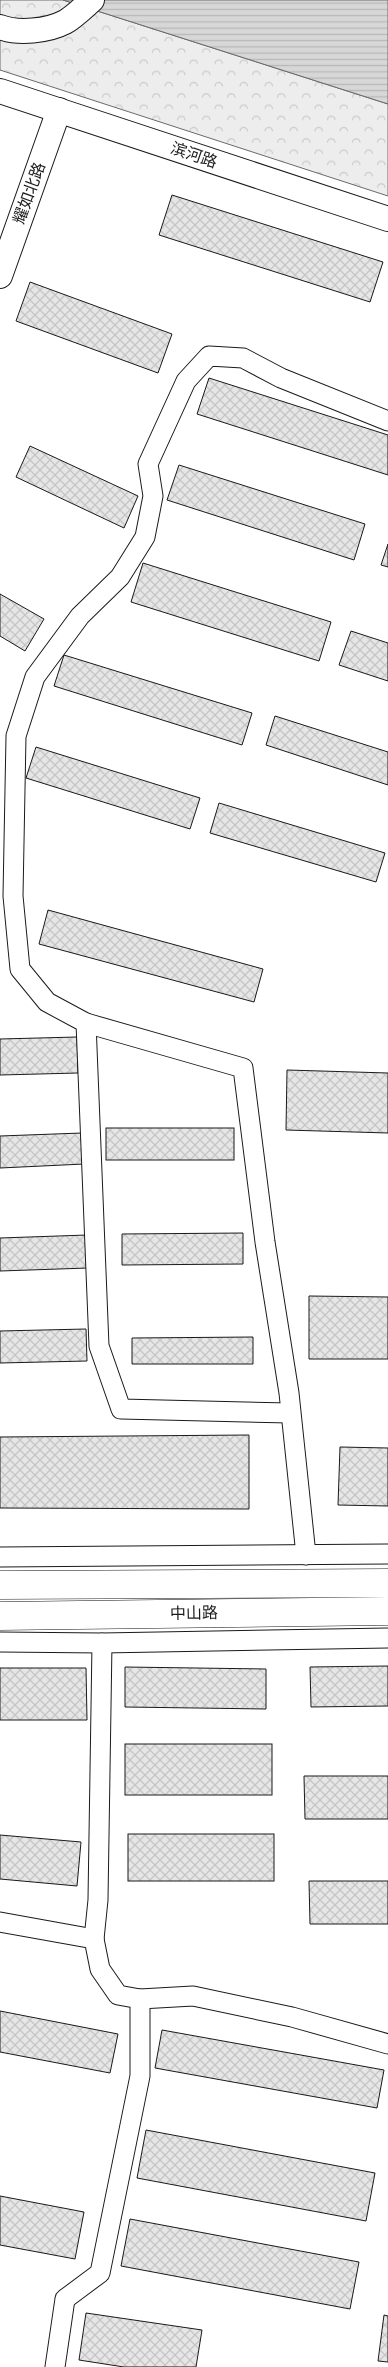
<svg xmlns="http://www.w3.org/2000/svg" width="388" height="2367" font-family="'Fira Sans','Noto Sans SC',sans-serif">
  <style>
    .forest { fill: url(#forest-crowns); stroke: #6a6a6a }
    .water { fill: url(#water-rules); stroke: #6a6a6a }
    .building { fill: url(#building-cross-hatch); stroke: #1a1a1a }
    .lines { fill: none; stroke-linecap: round; stroke-linejoin: round }
    .minor-casing { stroke: #1a1a1a; stroke-width: 21 }
    .tertiary-casing { stroke: #1a1a1a; stroke-width: 26 }
    .primary-casing { stroke: #1a1a1a; stroke-width: 29 }
    .minor { stroke: #fff; stroke-width: 19 }
    .tertiary { stroke: #fff; stroke-width: 24 }
    .primary { stroke: #fff; stroke-width: 28 }
    .labels { text-anchor: middle; dominant-baseline: central; stroke-width: 4; stroke-linejoin: round; paint-order: stroke }
    .street-label { font-size: 16px; fill: #1a1a1a; stroke: #fff }
  </style>
  <defs>
    <pattern id="forest-crowns" width="20" height="18" patternUnits="userSpaceOnUse" patternTransform="scale(1.25)"><rect width="20" height="18" fill="#ededed"/><path d="M2 6a3 3 0 1 1 6 0M12 15a3 3 0 1 1 6 0" fill="none" stroke="#cbcbcb"/></pattern>
    <pattern id="water-rules" width="6" height="5" patternUnits="userSpaceOnUse" patternTransform="scale(1.25)"><rect width="6" height="5" fill="#d7d7d7"/><path d="M0 2.5h6" fill="none" stroke="#b8b8b8"/></pattern>
    <pattern id="building-cross-hatch" width="8" height="8" patternUnits="userSpaceOnUse" patternTransform="scale(1.25)"><rect width="8" height="8" fill="#e6e6e6"/><path d="M0 0l8 8M0 8l8-8" fill="none" stroke="#c5c5c5"/></pattern>
  </defs>
  <rect width="100%" height="100%" fill="#fff"/>
  <polygon class="forest" points="0,0 63,0 388,104 388,196 0,70"/>
  <polygon class="water" points="63,0 388,0 388,104"/>
  <g class="building">
    <polygon points="172,195 383,262 370,302 159,235"/>
    <polygon points="30,282 172,334 158,373 16,321"/>
    <polygon points="209,378 388,435 388,475 197,414"/>
    <polygon points="30,446 138,496 124,528 16,477"/>
    <polygon points="179,465 365,524 354,560 167,500"/>
    <polygon points="388,544 388,567 381,565"/>
    <polygon points="143,563 331,622 319,661 131,602"/>
    <polygon points="0,594 44,619 25,651 0,636"/>
    <polygon points="351,631 388,643 388,681 339,665"/>
    <polygon points="64,655 252,713 242,745 54,686"/>
    <polygon points="275,716 388,752 388,785 266,745"/>
    <polygon points="36,747 200,798 190,829 26,778"/>
    <polygon points="219,803 385,853 376,882 210,833"/>
    <polygon points="48,910 263,969 254,1002 39,944"/>
    <polygon points="77,1037 78,1073 0,1075 0,1039"/>
    <polygon points="287,1070 388,1073 388,1133 286,1130"/>
    <rect x="106" y="1128" width="128" height="32"/>
    <polygon points="82,1133 84,1164 0,1168 0,1136"/>
    <polygon points="243,1233 243,1264 122,1265 122,1234"/>
    <polygon points="87,1235 88,1268 0,1271 0,1238"/>
    <polygon points="309,1296 388,1297 388,1359 309,1359"/>
    <polygon points="86,1329 87,1361 0,1363 0,1331"/>
    <polygon points="253,1337 253,1364 132,1364 132,1338"/>
    <polygon points="249,1435 249,1509 0,1508 0,1437"/>
    <polygon points="340,1447 388,1448 388,1506 338,1505"/>
    <polygon points="388,1666 388,1706 311,1707 310,1667"/>
    <polygon points="125,1667 266,1669 266,1709 125,1707"/>
    <polygon points="0,1668 86,1668 87,1720 0,1720"/>
    <rect x="125" y="1744" width="147" height="51"/>
    <polygon points="304,1776 388,1776 388,1819 305,1819"/>
    <rect x="128" y="1834" width="146" height="47"/>
    <polygon points="0,1835 81,1842 77,1886 0,1879"/>
    <polygon points="309,1881 388,1881 388,1924 310,1924"/>
    <polygon points="0,2011 118,2034 110,2073 0,2052"/>
    <polygon points="162,2030 384,2070 377,2108 155,2068"/>
    <polygon points="146,2130 375,2173 366,2221 137,2178"/>
    <polygon points="0,2196 84,2212 75,2259 0,2245"/>
    <polygon points="130,2219 359,2262 350,2309 121,2266"/>
    <polygon points="86,2313 202,2330 196,2367 124,2367 79,2360"/>
    <polygon points="384,2315 388,2316 388,2362 378,2361"/>
  </g>
  <g class="lines">
    <g class="minor-casing">
      <g id="minor">
        <polyline points="86,1023 243,1068 265,1242 289,1393 306,1555"/>
        <polyline points="290,1413 121,1409 99,1346 86,1023 47,1002 20,969 13,896 16,736 35,677 80,616 120,577 145,537 153,496 148,464 186,381 209,356 243,358 281,378 388,421"/>
        <polyline points="0,1557 388,1554"/>
        <polyline points="0,1642 102,1643 388,1638"/>
        <polyline points="0,1922 94,1939 100,1969 118,1995 140,1999 140,2076 100,2273 65,2299 55,2367"/>
        <polyline points="94,1939 98,1900 102,1643"/>
        <polyline points="140,1999 193,1996 292,2017 388,2044"/>
      </g>
    </g>
    <g class="tertiary-casing">
      <g id="tertiary">
        <path d="M0 27C18 34 48 31 65 22 74 17 84 7 92 0"/>
        <polyline points="0,91 388,219"/>
        <polyline points="0,276 59,110"/>
      </g>
    </g>
    <g class="primary-casing">
      <g id="primary">
        <polyline points="0,1585 388,1583"/>
        <polyline points="0,1616 388,1611"/>
      </g>
    </g>
    <use href="#minor" class="minor"/>
    <use href="#tertiary" class="tertiary"/>
    <use href="#primary" class="primary"/>
  </g>
  <g class="labels">
    <g class="street-label">
      <text transform="translate(194 155) rotate(19)">滨河路</text>
      <text transform="translate(29 193) rotate(-70)">耀如北路</text>
      <text transform="translate(194 1613) rotate(-1)">中山路</text>
    </g>
  </g>
</svg>
